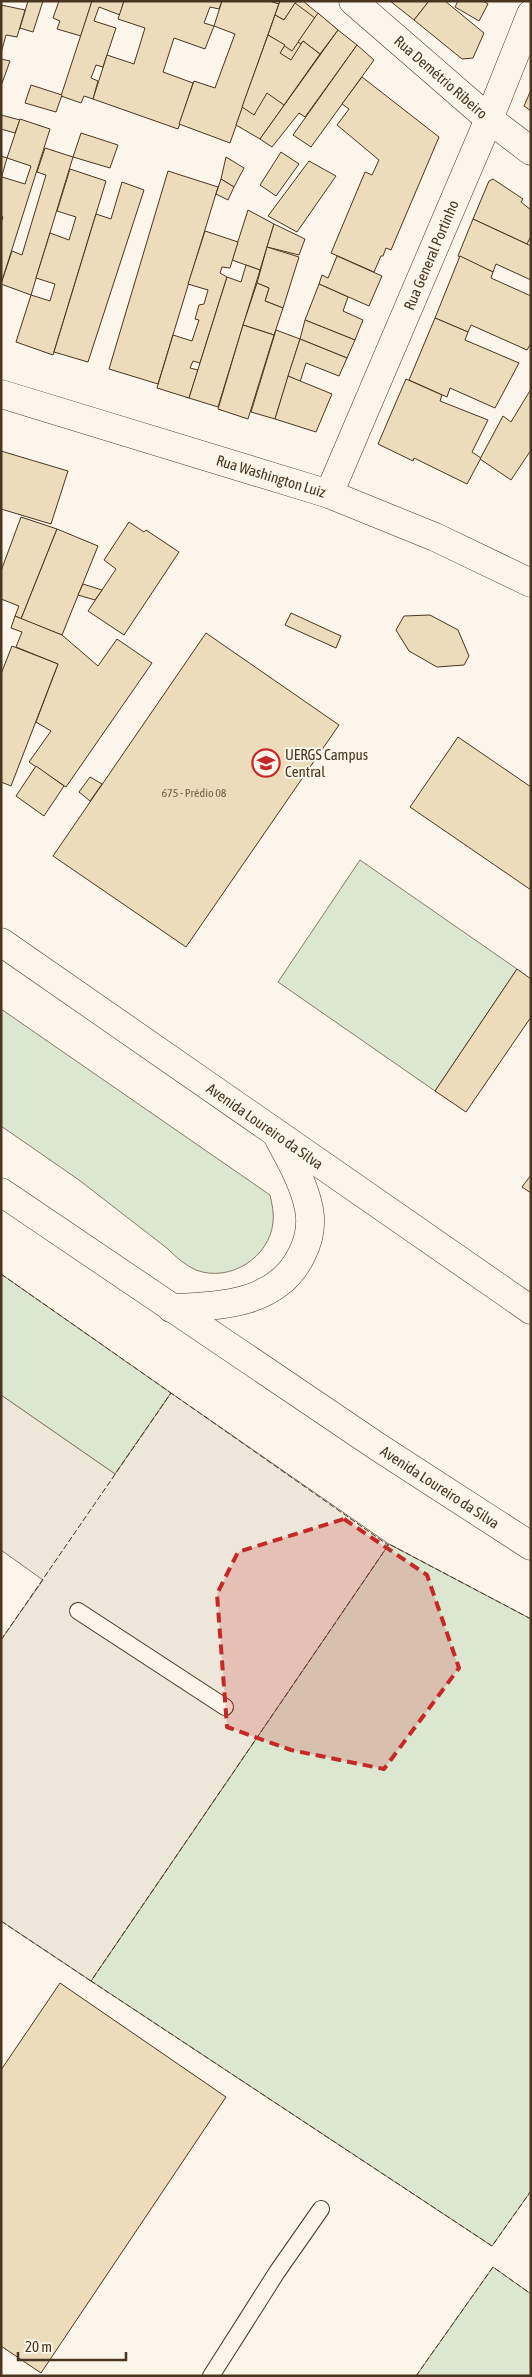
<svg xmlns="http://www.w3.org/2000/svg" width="532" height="2377" font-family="'Asap Condensed',sans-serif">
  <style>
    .green { fill: #dce7d0; stroke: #887966 }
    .parking { fill: #ede7d9; stroke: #887966 }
    .building { fill: #ecdcbc; stroke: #4a3520 }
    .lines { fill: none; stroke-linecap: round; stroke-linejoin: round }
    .lane-casing { stroke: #4a3520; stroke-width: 18 }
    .street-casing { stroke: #4a3520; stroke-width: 29 }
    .secondary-casing { stroke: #4a3520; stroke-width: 29 }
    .lane { stroke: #fbf6e9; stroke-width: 16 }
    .street { stroke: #fbf6e9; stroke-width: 28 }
    .secondary { stroke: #fbf6e9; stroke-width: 28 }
    .fence { stroke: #4a3520; stroke-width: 1; stroke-dasharray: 6 2.5; stroke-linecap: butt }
    .marked { fill: #c62828; fill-opacity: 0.2; stroke: #c62828; stroke-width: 4; stroke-dasharray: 10 6; stroke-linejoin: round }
    .labels { text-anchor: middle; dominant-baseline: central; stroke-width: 4; stroke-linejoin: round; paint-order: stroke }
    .number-label { font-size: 12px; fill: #725f47 }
    .street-label { font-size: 15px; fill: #4a3520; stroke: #fbf6e9 }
    .poi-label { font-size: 15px; fill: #4a3520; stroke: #fbf6e9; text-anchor: start }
  </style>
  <rect width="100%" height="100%" fill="#fbf6e9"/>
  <g class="green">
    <polygon points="360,860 517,969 435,1091 278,982"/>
    <path d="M1 1009 270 1195C272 1204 274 1213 273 1222 270 1257 230 1283 196 1270 185 1265 177 1258 168 1249L79 1180 1 1126Z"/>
    <polygon points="1,1274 171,1393 115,1474 1,1395"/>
    <polygon points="389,1544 531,1619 531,2191 492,2246 91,1981"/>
    <polygon points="493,2267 531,2294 531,2376 416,2376"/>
  </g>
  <polygon class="parking" points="171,1393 389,1544 91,1981 1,1921 1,1640 43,1580 1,1550 1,1395 115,1474"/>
  <g class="building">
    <polygon points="28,1 43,1 33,32 20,28"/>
    <polygon points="59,1 92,1 81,36 57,29 60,21 53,18"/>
    <polygon points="92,1 124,1 120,15 99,7 94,21 116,28 103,67 96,65 91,78 98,81 93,99 84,96 81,103 61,96"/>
    <polygon points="124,1 222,1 219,9 210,7 204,23 214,26 205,49 174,38 163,72 193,83 178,129 93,99 107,55 134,64 145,28 118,19"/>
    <polygon points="222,1 269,1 279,4 230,143 179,124 194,81 215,88 235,34 214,26"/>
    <polygon points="280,1 303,1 338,30 260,139 236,125"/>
    <polygon points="280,1 297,1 284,20 275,15"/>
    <polygon points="390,1 429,1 414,20"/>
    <polygon points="429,1 445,1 484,33 473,58 462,59 414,20"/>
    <polygon points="458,1 483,1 488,4 479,21 455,7"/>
    <polygon points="295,3 315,18 292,51 268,35 275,15 284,20"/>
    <polygon points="1,5 25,10 17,37 6,35 1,53"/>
    <polygon points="318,13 338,30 320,54 303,41 301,44 298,42"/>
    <polygon points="338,30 357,45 305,117 299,113 272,147 260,139"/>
    <polygon points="268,35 285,45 280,53 291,60 303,41 320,54 284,105 267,93 254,115 242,107"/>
    <polygon points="357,45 374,60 311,147 293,135"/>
    <polygon points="1,59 10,61 1,86"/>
    <polygon points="362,77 439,137 391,250 386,248 383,256 381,256 374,272 331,253 365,172 372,175 379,160 337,125 349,109 342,104"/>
    <polygon points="31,85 62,95 56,112 25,103"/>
    <polygon points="531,90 531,111 524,106"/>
    <polygon points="1,115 20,120 15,133 1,129"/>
    <polygon points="20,119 50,129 1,284 1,223 3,217 1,216 1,179 2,177 25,184 31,166 7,158"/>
    <polygon points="81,133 118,145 110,168 73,157"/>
    <polygon points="45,148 73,157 31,295 1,284 12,251 22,255 46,175 37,172"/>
    <polygon points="281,152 299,164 276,196 260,185"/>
    <polygon points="1,156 7,158 1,179"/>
    <polygon points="226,157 244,168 234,187 221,179"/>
    <polygon points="309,161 336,176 297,232 268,216"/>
    <polygon points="70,169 106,181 53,355 16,342 31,295 50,301 55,284 36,278 50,233 69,240 76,217 57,211"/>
    <polygon points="168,171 218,187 158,384 109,369"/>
    <polygon points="221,179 234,187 228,200 216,194"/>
    <polygon points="493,179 523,199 521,202 531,210 531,236 527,244 473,219 489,181"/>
    <polygon points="122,182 144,190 88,362 54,352 96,214 111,219"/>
    <polygon points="248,210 274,224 260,270 232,260"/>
    <polygon points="473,219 531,246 531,280 496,264 493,272 458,256"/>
    <polygon points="274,224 305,239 299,255 267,247"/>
    <polygon points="205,231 238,242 230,268 222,267 220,273 227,277 200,363 193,361 190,368 198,370 189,398 157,388 173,335 192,341 199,320 195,319 199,305 204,304 208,290 188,284"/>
    <polygon points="267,247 299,257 283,308 265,301 269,288 257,283"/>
    <polygon points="337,256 382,276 369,306 319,284 322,275 328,278"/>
    <polygon points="460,256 493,272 491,278 531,296 531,343 527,350 471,325 468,332 435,318"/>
    <polygon points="246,265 260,270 218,407 189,398 227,277 241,282"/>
    <polygon points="257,283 269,288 265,301 283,308 274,335 243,325"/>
    <polygon points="319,284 348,297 343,311 363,320 355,340 305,320"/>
    <polygon points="435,318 468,332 465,340 519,363 495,408 450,388 447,397 409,380"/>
    <polygon points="305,320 355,340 347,358 300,339"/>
    <polygon points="243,325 274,335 248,419 218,409"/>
    <polygon points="276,330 300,339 275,419 251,412"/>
    <polygon points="300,339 347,358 339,376 306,363 300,382 288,376"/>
    <polygon points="288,376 332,394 316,432 275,419"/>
    <polygon points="406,379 442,395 440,401 488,420 472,452 481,458 467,484 414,458 413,461 378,444"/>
    <polygon points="531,389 531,450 511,480 480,459 503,416 511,422"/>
    <polygon points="1,451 68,471 51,524 1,509"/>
    <polygon points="21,517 57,529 21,619 15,616 19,606 1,599 1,571"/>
    <polygon points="129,522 144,532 146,530 179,552 124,635 88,611 116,569 104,560"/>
    <polygon points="57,529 98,546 62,635 21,619"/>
    <polygon points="83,584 102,590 95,600 78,595"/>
    <polygon points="291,613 341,636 336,648 285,625"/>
    <polygon points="430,615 458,630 469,656 464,665 437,667 409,651 396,630 404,616"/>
    <polygon points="15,616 62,635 98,666 117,639 152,663 66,787 29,762 51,731 36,722 58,664 16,647 22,632 11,628"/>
    <polygon points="206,633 339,725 186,947 53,856"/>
    <polygon points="12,646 58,664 11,786 1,782 1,674"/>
    <polygon points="458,737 531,787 531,890 410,807"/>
    <polygon points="36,766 64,786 44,816 16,796"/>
    <polygon points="90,777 102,784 90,801 79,792"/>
    <polygon points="517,969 531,979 531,1017 466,1112 435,1091"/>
    <polygon points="531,1175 531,1193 522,1187"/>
    <polygon points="60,1983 226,2097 41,2373 1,2346 1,2070"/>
  </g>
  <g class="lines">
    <g class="lane-casing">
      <g id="lane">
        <polyline points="78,1611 225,1707"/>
        <polyline points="211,2376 277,2272 321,2209"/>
      </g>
    </g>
    <g class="street-casing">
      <g id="street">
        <polyline points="353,1 489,119 531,151"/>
        <polyline points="329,494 489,119 531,14"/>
      </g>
    </g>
    <g class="secondary-casing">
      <g id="secondary">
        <polyline points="1,394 329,494 435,537 531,583"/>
        <polyline points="1,942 531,1310"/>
        <polyline points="1,1192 378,1447 531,1546"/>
        <path d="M171 1308C220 1306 278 1305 302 1254 309 1240 312 1225 309 1209 304 1184 291 1161 279 1139"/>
      </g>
    </g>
    <use href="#lane" class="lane"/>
    <use href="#street" class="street"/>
    <use href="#secondary" class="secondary"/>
    <g class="fence">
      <polyline points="1,1274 171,1393"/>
      <polyline points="531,1619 389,1544 91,1981 492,2246 531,2191"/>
      <polyline points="1,1640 171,1393 388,1545"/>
      <polyline points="1,1921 91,1981 92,1979"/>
      <polyline points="416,2376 493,2267 531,2294"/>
    </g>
  </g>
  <path class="marked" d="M344 1519 427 1575 459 1668 384 1769 291 1750 227 1727 217 1594 238 1552Z"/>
  <defs>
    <g id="university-ring" transform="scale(1.4375)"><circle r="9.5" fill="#fbf6e9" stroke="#c62828" stroke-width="1.5"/><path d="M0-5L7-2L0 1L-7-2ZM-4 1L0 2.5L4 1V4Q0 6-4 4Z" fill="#c62828"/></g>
  </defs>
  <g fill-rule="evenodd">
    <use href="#university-ring" x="266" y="763"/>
  </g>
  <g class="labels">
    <g class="number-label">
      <text x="194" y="793">675 - Prédio 08</text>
    </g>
    <g class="street-label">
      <text transform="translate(441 77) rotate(41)">Rua Demétrio Ribeiro</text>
      <text transform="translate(431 255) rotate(-67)">Rua General Portinho</text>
      <text transform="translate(271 476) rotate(17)">Rua Washington Luiz</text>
      <text transform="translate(265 1126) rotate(35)">Avenida Loureiro da Silva</text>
      <text transform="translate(440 1487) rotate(33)">Avenida Loureiro da Silva</text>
    </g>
    <g class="poi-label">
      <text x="285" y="754">UERGS Campus<tspan x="285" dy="17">Central</tspan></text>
    </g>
  </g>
  <rect width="532" height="2377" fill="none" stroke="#4a3520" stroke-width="5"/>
  <path d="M18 2352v8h108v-8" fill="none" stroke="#4a3520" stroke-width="2.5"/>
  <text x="25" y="2352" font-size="15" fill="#4a3520" stroke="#fbf6e9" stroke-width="4" paint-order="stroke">20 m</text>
</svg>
